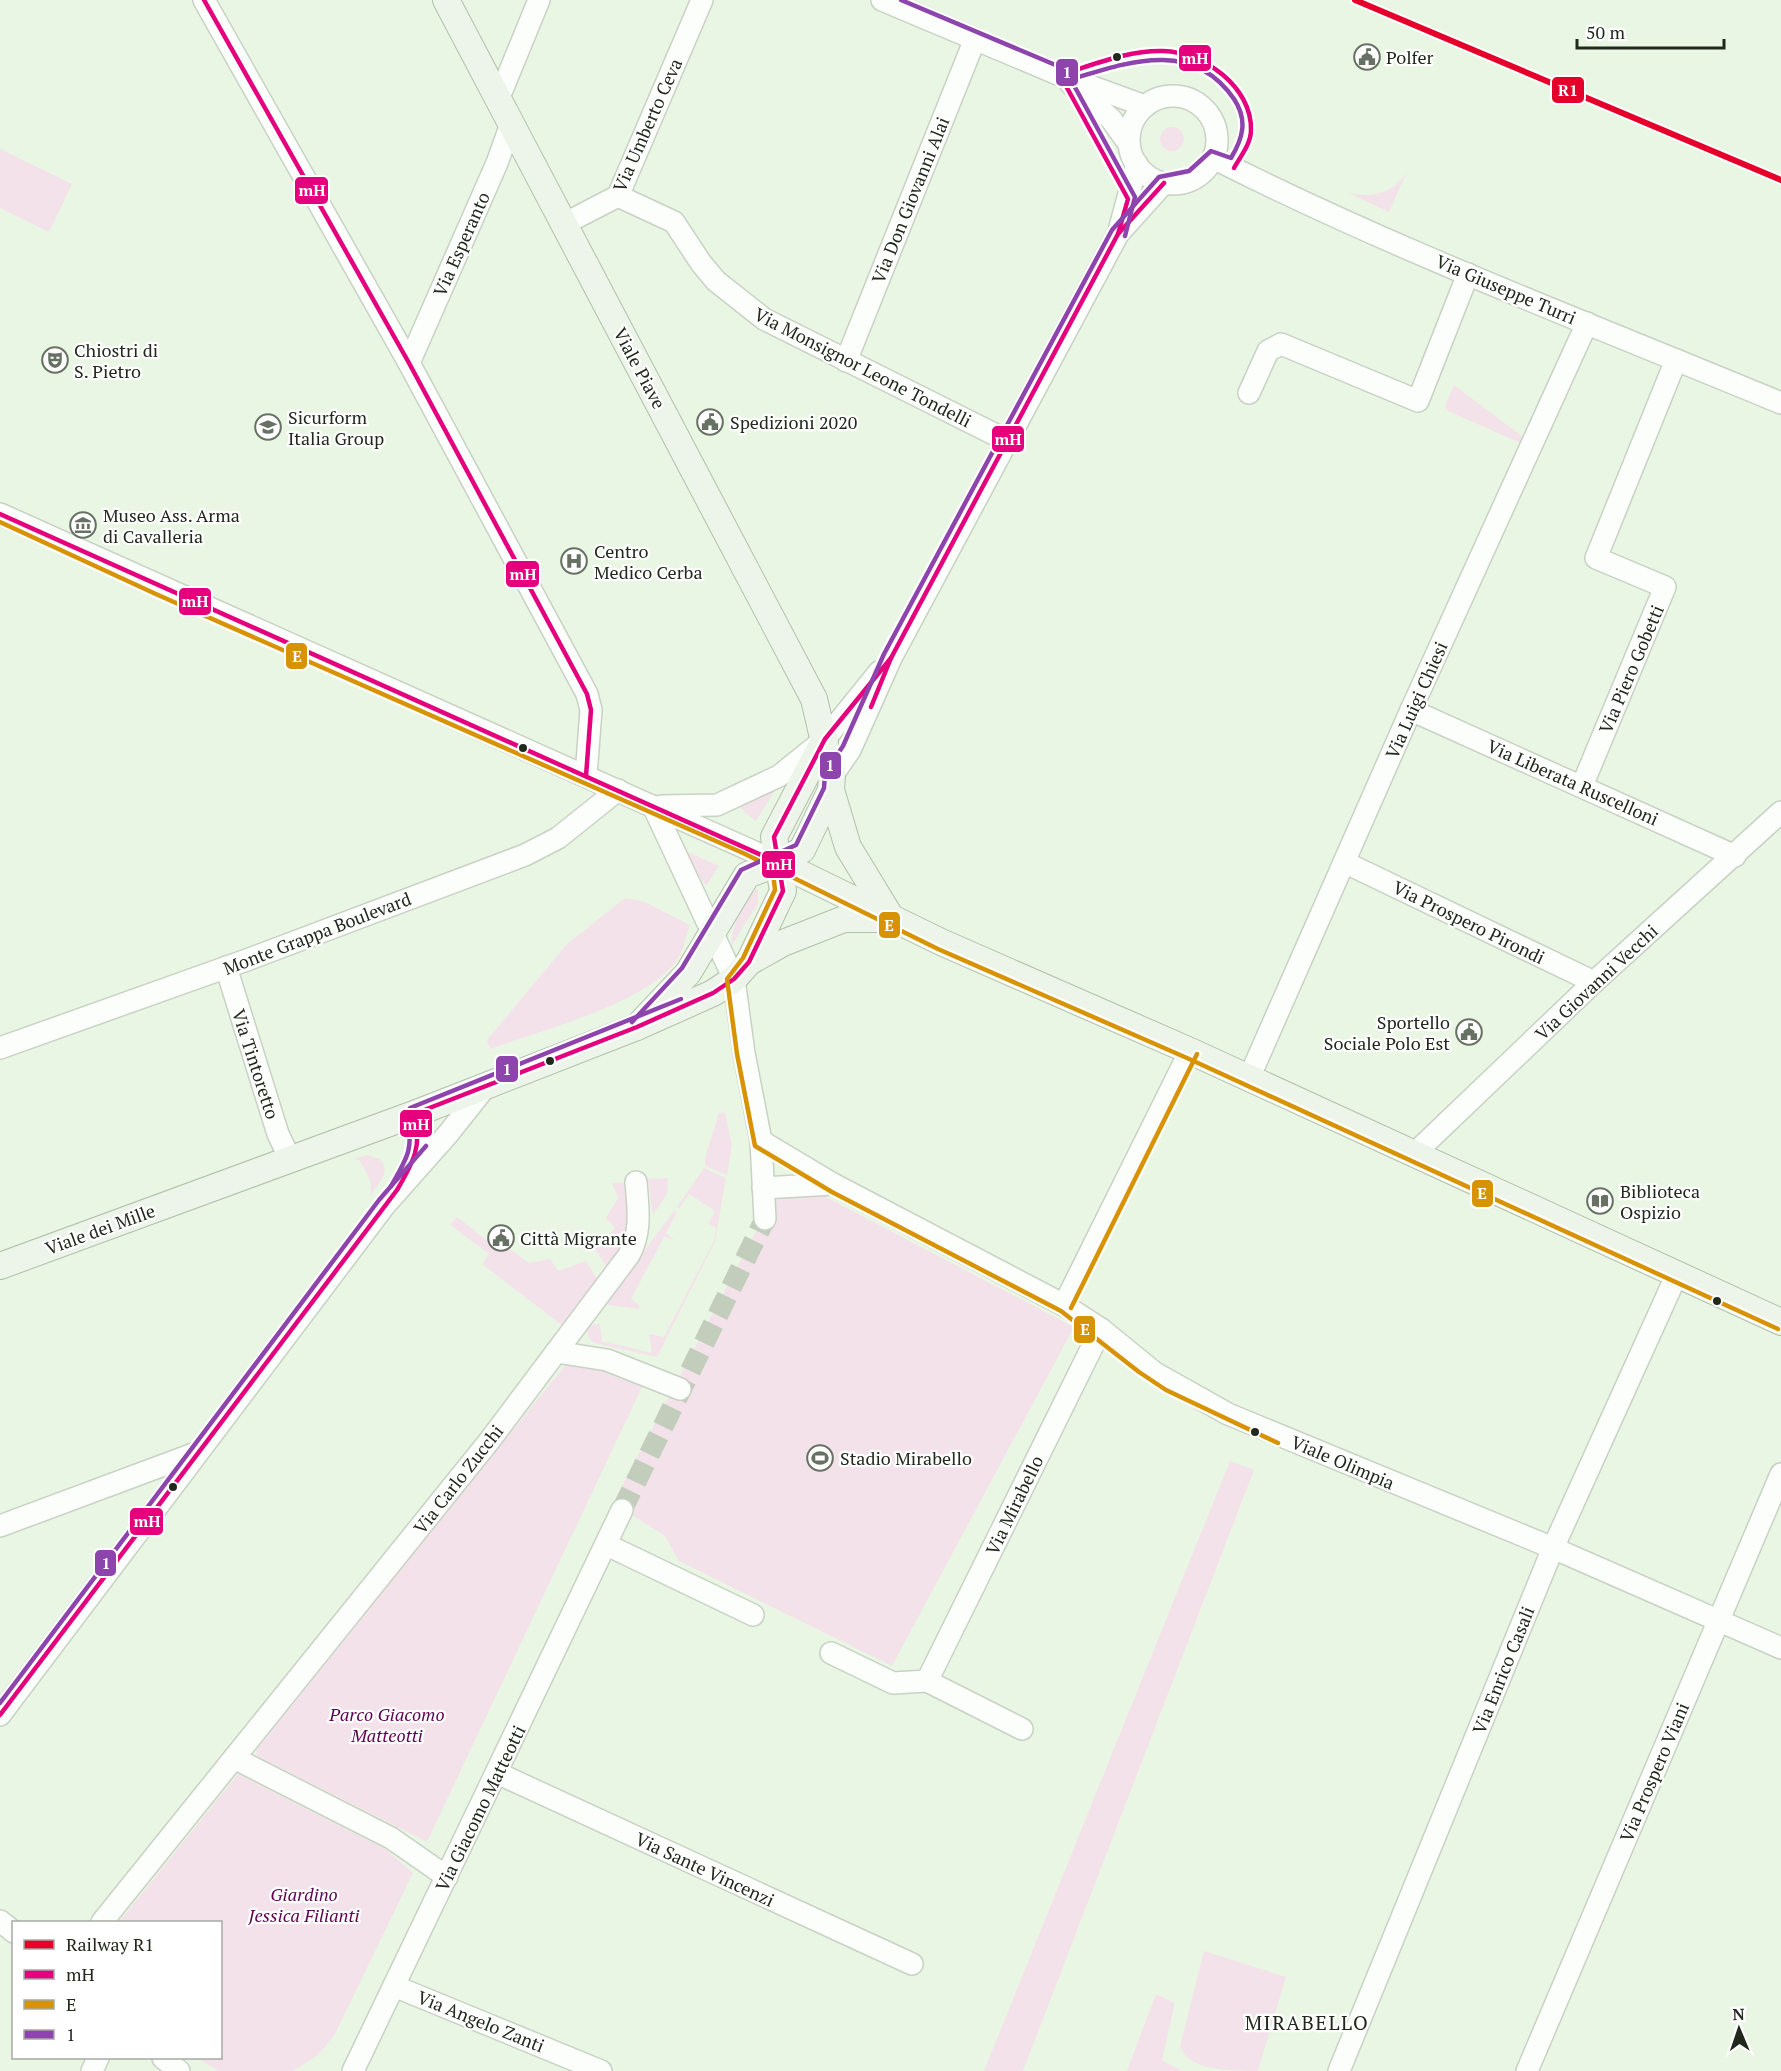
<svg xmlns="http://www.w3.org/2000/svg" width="1781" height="2071" font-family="'PT Serif',serif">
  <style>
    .green { fill: #f4e2eb }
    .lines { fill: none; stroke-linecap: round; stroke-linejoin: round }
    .minor-tunnel { stroke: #c2cdbc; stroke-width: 21; stroke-dasharray: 21 10; stroke-linecap: butt }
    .minor-casing { stroke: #c8d2c4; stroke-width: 24 }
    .major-casing { stroke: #b1c0aa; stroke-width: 28 }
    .minor { stroke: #fcfefb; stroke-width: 21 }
    .major { stroke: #edf4ea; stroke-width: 26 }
    .bus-1-casing { stroke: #fff; stroke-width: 9 }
    .bus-2-casing { stroke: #fff; stroke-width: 9 }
    .bus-3-casing { stroke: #fff; stroke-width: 9 }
    .bus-1 { stroke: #e5007d; stroke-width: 4.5 }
    .bus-2 { stroke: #d79304; stroke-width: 4.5 }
    .bus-3 { stroke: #8e44ad; stroke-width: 4.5 }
    .rail-1-casing { stroke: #fff; stroke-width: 10 }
    .rail-1 { stroke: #e4002b; stroke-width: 6 }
    .bus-dot { fill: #21291d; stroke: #fff; stroke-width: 2 }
    .labels { text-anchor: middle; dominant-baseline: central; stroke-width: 4.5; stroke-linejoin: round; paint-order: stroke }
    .poi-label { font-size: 18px; fill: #21291d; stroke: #fff; text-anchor: start }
    .street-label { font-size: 18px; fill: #21291d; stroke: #fff }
    .park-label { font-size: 18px; font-style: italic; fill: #5d054f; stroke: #fff }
    .neighbourhood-label { font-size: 20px; letter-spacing: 1.5px; fill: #21291d; stroke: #fff }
    .line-badge { stroke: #fff; stroke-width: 2 }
    .badge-label { font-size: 16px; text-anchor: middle; font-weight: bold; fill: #fff }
  </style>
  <rect width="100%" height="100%" fill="#eaf6e4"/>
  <g class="green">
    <circle cx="1172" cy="139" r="12"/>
    <polygon points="0,149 72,184 49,232 0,208"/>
    <path d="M1408 169 1389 212 1348 193C1374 198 1396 193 1408 169Z"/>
    <polygon points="1454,385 1527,440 1525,445 1448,411 1445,406"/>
    <polygon points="777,787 756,821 744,812 739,804"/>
    <polygon points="679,848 719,866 706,886"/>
    <path d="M758 888V903L731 947C733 923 740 904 758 888Z"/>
    <path d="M625 898 645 902 690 925C686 936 683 953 675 963 643 1004 540 1031 490 1049L487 1040 566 945Z"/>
    <path d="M725 1112 732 1146 727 1175 705 1166C704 1150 716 1131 718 1113Z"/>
    <path d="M367 1155 380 1159C392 1172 378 1184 370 1195 374 1182 366 1172 359 1160L353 1159Z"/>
    <polygon points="704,1168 726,1178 715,1241 657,1357 594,1343 588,1337 587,1330 591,1325 600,1324 602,1341 652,1353 649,1334 664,1337 714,1241 716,1228 709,1224 715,1211 689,1194 679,1209 677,1207"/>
    <polygon points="668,1178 667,1194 653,1215 648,1179"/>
    <polygon points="628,1182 629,1213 624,1248 608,1269 595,1249 615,1228 606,1218 618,1198 612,1183"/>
    <polygon points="775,1195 822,1195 1074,1327 892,1666 679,1561 665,1536 613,1503"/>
    <polygon points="674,1211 677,1212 666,1233 674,1240 664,1237 631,1299 640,1306 639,1309 608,1305 606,1302"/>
    <polygon points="457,1217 489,1242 493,1237 529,1263 550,1259 558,1271 586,1261 598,1280 563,1326 482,1264 489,1254 450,1225"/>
    <polygon points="566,1364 606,1370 642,1387 427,1842 257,1756 256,1750"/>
    <polygon points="1230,1461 1254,1470 1023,2071 984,2071"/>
    <polygon points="238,1774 385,1849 413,1873 334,2036 318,2055 293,2071 218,2071 197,2058 220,2058 220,1922 119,1922"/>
    <path d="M1204 1951 1286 1977 1258 2071C1233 2071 1187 2071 1180 2046Z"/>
    <polygon points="1156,1994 1175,2003 1162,2060 1182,2071 1127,2071"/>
  </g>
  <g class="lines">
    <polyline class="minor-tunnel" points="622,1510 765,1219"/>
    <g class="minor-casing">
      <g id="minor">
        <polyline points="204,0 409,363 587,694 591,710 586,776"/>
        <polyline points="882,0 1060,75 1145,106"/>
        <polyline points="1070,83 1111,119 1129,144"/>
        <circle cx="1173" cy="140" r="44"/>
        <polyline points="498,100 539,0"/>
        <path d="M1213 158C1397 251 1591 324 1781 403"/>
        <polyline points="618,196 674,222 701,263 716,281 764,319 1008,441"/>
        <polyline points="564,224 618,196 702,0"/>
        <polyline points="1120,227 1137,164"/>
        <polyline points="846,361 975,39"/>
        <polyline points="409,363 497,163 511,124"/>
        <polyline points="1249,393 1268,351 1281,344 1418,401 1468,274"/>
        <polyline points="0,514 779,863"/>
        <polyline points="1411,710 1735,856"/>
        <polyline points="832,776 850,750 891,658 1118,234 1164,183"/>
        <polyline points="1582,786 1665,587 1596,558 1676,360"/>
        <polyline points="653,806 734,979 744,1053 761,1141 765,1219"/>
        <polyline points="662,806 717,805 779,776 825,739 879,672"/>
        <polyline points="1344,862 1594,982"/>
        <polyline points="226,967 278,1134 290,1159"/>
        <polyline points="0,1048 244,961 525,855 558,838 618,790"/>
        <polyline points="1249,1078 1411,710 1587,323"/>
        <polyline points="761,1141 833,1184 1064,1305 1101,1329 1155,1373 1228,1414 1553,1548 1781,1648"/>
        <polyline points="1414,1154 1594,982 1781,812"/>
        <path d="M409 1169C421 1149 422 1136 414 1114"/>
        <polyline points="763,1188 833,1184"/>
        <polyline points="1064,1305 1190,1051"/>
        <polyline points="556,1352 607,1360 680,1389"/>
        <polyline points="0,1526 196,1453"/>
        <polyline points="607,1545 753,1615"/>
        <polyline points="831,1653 893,1683 927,1681"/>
        <polyline points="0,1715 385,1205 448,1134 486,1086"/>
        <polyline points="1022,1729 927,1681 1101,1329"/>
        <polyline points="234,1758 391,1838 447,1877"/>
        <polyline points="497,1773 912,1964"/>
        <polyline points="0,1921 14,1932"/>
        <path d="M102 1922 490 1440 629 1255C642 1232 638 1207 636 1182"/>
        <polyline points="394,1986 601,2071"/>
        <polyline points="163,2058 179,2071"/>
        <polyline points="92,2071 98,2058"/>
        <polyline points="353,2071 622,1510"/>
        <polyline points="1339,2071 1553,1548 1677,1274"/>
        <polyline points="1527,2071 1781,1474"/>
      </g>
    </g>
    <g class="major-casing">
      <g id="major">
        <polyline points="446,0 814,699 832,776 831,790 802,850 779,863 747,875 688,973 637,1027"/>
        <polyline points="831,790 848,847 890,916"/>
        <polyline points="779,863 941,942 1190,1051 1781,1322"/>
        <polyline points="749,962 783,943 844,919 886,919"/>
        <polyline points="0,1266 414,1114 637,1027 713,993 734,979 749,962 783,891 774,837 825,739"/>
      </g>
    </g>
    <use href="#minor" class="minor"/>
    <use href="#major" class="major"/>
    <g class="bus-1-casing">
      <g id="bus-1">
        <polyline points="204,0 409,363 587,694 591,710 586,776"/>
        <path d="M1060 75C1093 65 1128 50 1163 51 1204 52 1252 87 1251 130 1251 144 1240 157 1234 168"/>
        <polyline points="1060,75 1128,199 1118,234"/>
        <polyline points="0,514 779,863"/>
        <polyline points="871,707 891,658 1118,234 1164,183"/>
        <path d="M0 1715 397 1190C413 1163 423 1145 414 1114L637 1027 713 993 734 979 749 962 783 891 774 837 825 739 891 658"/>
      </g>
    </g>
    <g class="bus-2-casing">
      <g id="bus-2">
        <polyline points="0,522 158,595 743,853 938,949 1187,1058 1778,1329"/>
        <polyline points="772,864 775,890 743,958 727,979 737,1054 755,1146 832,1192 1061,1311 1139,1372 1166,1390 1278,1443"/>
        <polyline points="1071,1308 1197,1054"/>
      </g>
    </g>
    <g class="bus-3-casing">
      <g id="bus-3">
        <polyline points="901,0 1065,69 1135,197 1125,236"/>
        <path d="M632 1022 682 968 741 870 796 845 824 788 825 773 843 746 884 654 1112 230 1159 177 1189 171 1211 151 1231 158C1243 138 1248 120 1234 99 1190 35 1121 65 1062 82"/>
        <path d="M391 1186C408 1157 414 1148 407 1114L410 1108 681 999"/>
        <polyline points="0,1703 379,1200 426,1146"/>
      </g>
    </g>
    <use href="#bus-1" class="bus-1"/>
    <use href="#bus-2" class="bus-2"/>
    <use href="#bus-3" class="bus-3"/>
    <g class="rail-1-casing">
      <polyline id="rail-1" points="1355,0 1781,180"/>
    </g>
    <use href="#rail-1" class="rail-1"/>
  </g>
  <defs>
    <g id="civic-ring" transform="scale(1.35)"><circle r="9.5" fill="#fff" stroke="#677163" stroke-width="1.5"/><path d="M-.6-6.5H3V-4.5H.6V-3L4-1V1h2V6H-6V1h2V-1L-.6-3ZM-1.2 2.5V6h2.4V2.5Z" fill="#677163"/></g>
    <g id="theatre-ring" transform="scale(1.35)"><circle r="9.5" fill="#fff" stroke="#677163" stroke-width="1.5"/><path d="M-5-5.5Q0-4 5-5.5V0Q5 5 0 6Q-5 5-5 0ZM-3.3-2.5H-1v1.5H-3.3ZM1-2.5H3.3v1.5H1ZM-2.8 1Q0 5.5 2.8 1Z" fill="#677163"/></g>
    <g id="university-ring" transform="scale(1.35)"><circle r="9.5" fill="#fff" stroke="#677163" stroke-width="1.5"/><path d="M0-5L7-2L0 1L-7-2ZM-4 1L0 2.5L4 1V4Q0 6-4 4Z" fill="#677163"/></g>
    <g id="museum-ring" transform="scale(1.35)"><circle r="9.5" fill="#fff" stroke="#677163" stroke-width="1.5"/><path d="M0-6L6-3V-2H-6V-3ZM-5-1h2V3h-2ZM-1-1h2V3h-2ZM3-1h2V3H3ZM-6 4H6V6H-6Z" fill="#677163"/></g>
    <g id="hospital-ring" transform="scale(1.35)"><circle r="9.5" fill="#fff" stroke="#677163" stroke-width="1.5"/><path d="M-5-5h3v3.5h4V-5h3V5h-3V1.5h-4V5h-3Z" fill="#677163"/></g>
    <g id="library-ring" transform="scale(1.35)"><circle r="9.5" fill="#fff" stroke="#677163" stroke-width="1.5"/><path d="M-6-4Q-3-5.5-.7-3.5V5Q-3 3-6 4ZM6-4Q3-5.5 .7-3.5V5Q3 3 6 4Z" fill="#677163"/></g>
    <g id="stadium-ring" transform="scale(1.35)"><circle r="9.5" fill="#fff" stroke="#677163" stroke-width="1.5"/><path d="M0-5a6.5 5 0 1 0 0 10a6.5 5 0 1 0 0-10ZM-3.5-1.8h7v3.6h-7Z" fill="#677163"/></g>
  </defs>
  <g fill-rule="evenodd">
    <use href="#civic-ring" x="1367" y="57"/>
    <use href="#theatre-ring" x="55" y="360"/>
    <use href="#civic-ring" x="710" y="422"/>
    <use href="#university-ring" x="268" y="427"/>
    <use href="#museum-ring" x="83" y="525"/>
    <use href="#hospital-ring" x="574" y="561"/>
    <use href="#civic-ring" x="1469" y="1032"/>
    <use href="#library-ring" x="1600" y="1201"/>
    <use href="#civic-ring" x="501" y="1238"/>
    <use href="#stadium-ring" x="820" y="1458"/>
  </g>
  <g class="bus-dot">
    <circle cx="1117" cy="57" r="5"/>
    <circle cx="523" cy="748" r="5"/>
    <circle cx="550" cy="1061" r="5"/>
    <circle cx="1717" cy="1301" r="5"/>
    <circle cx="1255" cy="1432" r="5"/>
    <circle cx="173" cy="1487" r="5"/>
  </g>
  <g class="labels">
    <g class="poi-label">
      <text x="1386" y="57">Polfer</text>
      <text x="74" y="350">Chiostri di<tspan x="74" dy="21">S. Pietro</tspan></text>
      <text x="288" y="417">Sicurform<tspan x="288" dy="21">Italia Group</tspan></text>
      <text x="730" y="422">Spedizioni 2020</text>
      <text x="103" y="515">Museo Ass. Arma<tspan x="103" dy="21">di Cavalleria</tspan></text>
      <text x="594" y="551">Centro<tspan x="594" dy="21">Medico Cerba</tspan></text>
      <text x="1450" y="1022" text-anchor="end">Sportello<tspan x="1450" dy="21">Sociale Polo Est</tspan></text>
      <text x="1620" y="1191">Biblioteca<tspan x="1620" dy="21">Ospizio</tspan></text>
      <text x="520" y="1238">Città Migrante</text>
      <text x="840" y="1458">Stadio Mirabello</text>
    </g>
    <g class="street-label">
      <text transform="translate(647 125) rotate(-66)">Via Umberto Ceva</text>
      <text transform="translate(910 200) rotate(-68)">Via Don Giovanni Alai</text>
      <text transform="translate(461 244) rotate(-66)">Via Esperanto</text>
      <text transform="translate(1506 289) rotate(23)">Via Giuseppe Turri</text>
      <text transform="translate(863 367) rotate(27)">Via Monsignor Leone Tondelli</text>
      <text transform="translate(640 368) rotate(62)">Viale Piave</text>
      <text transform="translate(1631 669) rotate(-67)">Via Piero Gobetti</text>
      <text transform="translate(1416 700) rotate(-66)">Via Luigi Chiesi</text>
      <text transform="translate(1573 782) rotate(24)">Via Liberata Ruscelloni</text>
      <text transform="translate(1469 922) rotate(26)">Via Prospero Pirondi</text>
      <text transform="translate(317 933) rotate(-21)">Monte Grappa Boulevard</text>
      <text transform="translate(1596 982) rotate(-43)">Via Giovanni Vecchi</text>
      <text transform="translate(256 1064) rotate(72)">Via Tintoretto</text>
      <text transform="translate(100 1229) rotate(-20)">Viale dei Mille</text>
      <text transform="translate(1343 1462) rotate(23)">Viale Olimpia</text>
      <text transform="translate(458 1479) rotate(-52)">Via Carlo Zucchi</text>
      <text transform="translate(1014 1505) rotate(-64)">Via Mirabello</text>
      <text transform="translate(1503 1670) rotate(-68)">Via Enrico Casali</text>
      <text transform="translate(1654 1772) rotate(-67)">Via Prospero Viani</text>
      <text transform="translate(480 1808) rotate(-64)">Via Giacomo Matteotti</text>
      <text transform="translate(705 1869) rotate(25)">Via Sante Vincenzi</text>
      <text transform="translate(481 2021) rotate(22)">Via Angelo Zanti</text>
    </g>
    <g class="park-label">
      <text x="387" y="1714">Parco Giacomo<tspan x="387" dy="21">Matteotti</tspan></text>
      <text x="304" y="1894">Giardino<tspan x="304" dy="21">Jessica Filianti</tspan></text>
    </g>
    <g class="neighbourhood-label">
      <text x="1307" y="2022">MIRABELLO</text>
    </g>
  </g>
  <g class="line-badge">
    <rect x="1178" y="44" width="34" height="28" rx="6" fill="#e5007d"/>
    <rect x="1055" y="58" width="24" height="29" rx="6" fill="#8e44ad"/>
    <rect x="1551" y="76" width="34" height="28" rx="6" fill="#e4002b"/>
    <rect x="294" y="176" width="35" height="29" rx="6" fill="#e5007d"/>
    <rect x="991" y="425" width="34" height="28" rx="6" fill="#e5007d"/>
    <rect x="505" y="560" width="35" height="28" rx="6" fill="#e5007d"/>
    <rect x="178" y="587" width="34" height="29" rx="6" fill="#e5007d"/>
    <rect x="285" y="642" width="23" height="28" rx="6" fill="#d79304"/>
    <rect x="819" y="751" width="23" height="29" rx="6" fill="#8e44ad"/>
    <rect x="761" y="850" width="35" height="29" rx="6" fill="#e5007d"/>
    <rect x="878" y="911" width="23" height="28" rx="6" fill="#d79304"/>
    <rect x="495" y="1055" width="24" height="28" rx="6" fill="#8e44ad"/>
    <rect x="399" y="1109" width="34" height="29" rx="6" fill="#e5007d"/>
    <rect x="1471" y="1179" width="23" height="29" rx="6" fill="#d79304"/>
    <rect x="1073" y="1315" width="23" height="29" rx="6" fill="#d79304"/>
    <rect x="129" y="1507" width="35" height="29" rx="6" fill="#e5007d"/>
    <rect x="94" y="1549" width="23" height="28" rx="6" fill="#8e44ad"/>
  </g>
  <g class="badge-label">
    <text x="1195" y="64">mH</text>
    <text x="1067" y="78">1</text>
    <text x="1568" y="96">R1</text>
    <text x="312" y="196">mH</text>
    <text x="1008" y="445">mH</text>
    <text x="523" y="580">mH</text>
    <text x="195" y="607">mH</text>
    <text x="297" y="662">E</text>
    <text x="830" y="771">1</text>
    <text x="779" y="870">mH</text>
    <text x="889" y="931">E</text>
    <text x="507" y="1075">1</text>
    <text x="416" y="1130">mH</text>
    <text x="1482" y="1199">E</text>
    <text x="1085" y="1335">E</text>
    <text x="147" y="1527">mH</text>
    <text x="106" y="1569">1</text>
  </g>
  <rect x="12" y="1921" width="210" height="138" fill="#ffffff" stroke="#a6a9a5" stroke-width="1.5"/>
  <rect x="24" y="1940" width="30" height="9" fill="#e4002b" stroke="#a6a9a5" stroke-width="1.5"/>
  <text x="66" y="1951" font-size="18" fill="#21291d">Railway R1</text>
  <rect x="24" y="1970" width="30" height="9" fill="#e5007d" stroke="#a6a9a5" stroke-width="1.5"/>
  <text x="66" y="1981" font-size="18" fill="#21291d">mH</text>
  <rect x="24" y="2000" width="30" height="9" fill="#d79304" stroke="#a6a9a5" stroke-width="1.5"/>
  <text x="66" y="2011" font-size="18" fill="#21291d">E</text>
  <rect x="24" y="2030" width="30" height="9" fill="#8e44ad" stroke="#a6a9a5" stroke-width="1.5"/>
  <text x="66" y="2041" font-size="18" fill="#21291d">1</text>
  <g transform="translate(1739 2029) rotate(358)" stroke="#ffffff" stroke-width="4.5" paint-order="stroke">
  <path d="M0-4.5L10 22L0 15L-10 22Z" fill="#21291d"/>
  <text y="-9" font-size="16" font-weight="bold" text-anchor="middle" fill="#21291d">N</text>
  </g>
  <path d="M1577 39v9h147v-9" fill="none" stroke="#21291d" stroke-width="3"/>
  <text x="1586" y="39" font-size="18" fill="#21291d" stroke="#ffffff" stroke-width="4.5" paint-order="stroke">50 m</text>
</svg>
